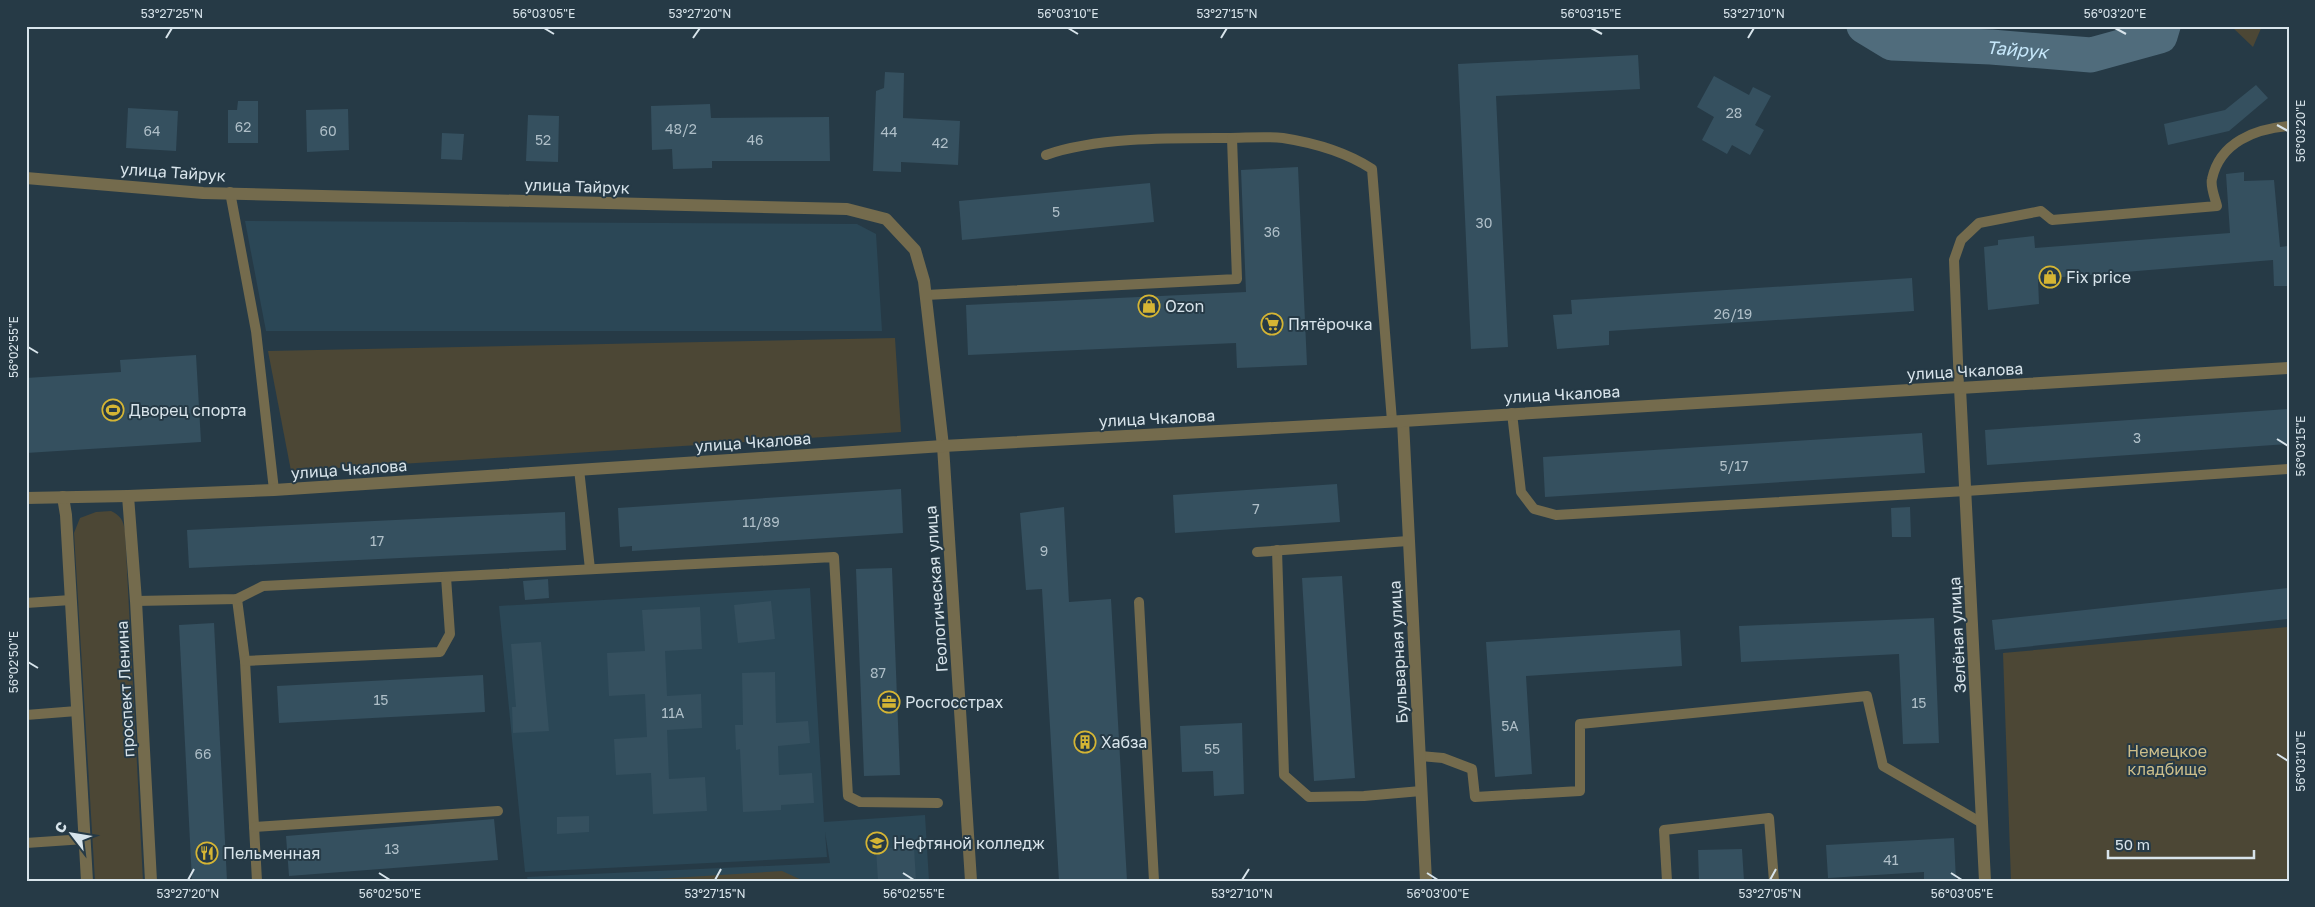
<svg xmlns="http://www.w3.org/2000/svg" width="2315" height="907" font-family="'Golos Text',sans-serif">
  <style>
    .built { fill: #2b4756 }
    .green { fill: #4c4735 }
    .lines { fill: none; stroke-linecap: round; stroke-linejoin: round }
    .river { stroke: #506c7c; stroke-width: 35 }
    .building { fill: #35505f }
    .lane { stroke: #746b4d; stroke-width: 10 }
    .street { stroke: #746b4d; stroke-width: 12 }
    .ticks { fill: none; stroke: #d8e4eb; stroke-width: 2 }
    .labels { text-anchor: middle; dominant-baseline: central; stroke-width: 4; stroke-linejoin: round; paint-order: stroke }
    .number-label { font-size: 14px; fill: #afbfc8 }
    .street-label { font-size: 16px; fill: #d8e4eb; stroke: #263a46 }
    .poi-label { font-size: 16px; fill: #d8e4eb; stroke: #263a46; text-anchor: start }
    .park-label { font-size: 16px; fill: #cdbe8a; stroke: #263a46 }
    .water-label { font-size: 18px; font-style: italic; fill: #c7e8fb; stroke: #263a46 }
    .neatline { fill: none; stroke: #d8e4eb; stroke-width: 2 }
    .ticks-label { font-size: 12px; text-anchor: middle; fill: #d8e4eb }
  </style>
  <rect width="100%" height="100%" fill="#263a46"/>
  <g class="built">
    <polygon points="245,221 857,224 876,234 882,331 266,331"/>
    <polygon points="810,588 824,822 925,815 929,881 528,881 527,877 830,863 825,832 827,857 525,872 499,606"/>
  </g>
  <g class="green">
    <polygon points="2231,26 2262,26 2253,47"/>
    <polygon points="895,338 901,432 291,471 268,351"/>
    <path d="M111 511C121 516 123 520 125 531L143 881H95L74 533 80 518 96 512Z"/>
    <polygon points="2289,627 2289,881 2011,881 2003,653"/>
    <polygon points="782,871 804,881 625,881"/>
  </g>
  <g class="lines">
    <path class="river" id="s1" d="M1864 26 1892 43 1991 47 2091 55 2160 36 2163 26"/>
  </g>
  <g class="building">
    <polygon points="1638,55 1640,89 1496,96 1508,347 1471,349 1458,64"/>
    <polygon points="885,72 904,73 903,118 960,121 958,165 901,162 901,172 873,171 876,91 884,88"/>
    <polygon points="1714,76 1749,95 1753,87 1771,96 1755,125 1764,130 1750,155 1732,145 1727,154 1702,140 1714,117 1697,107"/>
    <polygon points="2256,85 2268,98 2229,131 2168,145 2164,124 2225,110"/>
    <polygon points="238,101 258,101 258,143 228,143 228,110 237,110"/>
    <polygon points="710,104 711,118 829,117 830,161 712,161 712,168 673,169 672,149 652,150 651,106"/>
    <polygon points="128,108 178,111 176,151 126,148"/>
    <polygon points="348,109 349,150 307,152 306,110"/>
    <polygon points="528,115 559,116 558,162 526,161"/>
    <polygon points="442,133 464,134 462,160 441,159"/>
    <polygon points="1298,167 1307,365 1237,368 1236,343 968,355 966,305 1246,292 1241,170"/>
    <polygon points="2244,172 2244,181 2274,180 2280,247 2289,246 2289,286 2274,286 2273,260 2038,279 2039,304 1988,310 1984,247 1998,245 1998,240 2034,236 2035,248 2230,233 2226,174"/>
    <polygon points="1150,183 1154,222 962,240 959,201"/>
    <polygon points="1912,278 1914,311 1609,331 1609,345 1557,349 1553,315 1572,314 1571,300"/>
    <polygon points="196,355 201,442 26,453 26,378 121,372 120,360"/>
    <polygon points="2289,409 2289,444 1987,465 1985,430"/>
    <polygon points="1922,433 1925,473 1545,497 1543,457"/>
    <polygon points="1337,484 1340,522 1175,533 1173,495"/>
    <polygon points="901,489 903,533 632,551 632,546 620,547 618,508"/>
    <polygon points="1064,507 1069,602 1111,599 1127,881 1059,881 1042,589 1026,590 1020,513"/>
    <polygon points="1910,507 1911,537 1892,537 1891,508"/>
    <polygon points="565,512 566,550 189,568 187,530"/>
    <polygon points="892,568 900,775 864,776 856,569"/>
    <polygon points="1342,576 1355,778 1314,781 1302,578"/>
    <polygon points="548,579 549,598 525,600 523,581"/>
    <polygon points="2289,588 2289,619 1995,650 1992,620"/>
    <polygon points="771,601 775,639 738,643 734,605"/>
    <polygon points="700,607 702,649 665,651 667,696 701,694 702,728 667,730 669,779 705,777 707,811 653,814 651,773 616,775 614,739 647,737 645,694 609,696 607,653 645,651 642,610"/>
    <polygon points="1934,618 1939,743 1903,744 1899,654 1741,662 1739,626"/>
    <polygon points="214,623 227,881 192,881 179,625"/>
    <polygon points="1680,630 1682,666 1526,676 1532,774 1495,777 1486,642"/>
    <polygon points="541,642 549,731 513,733 512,707 516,707 511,644"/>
    <polygon points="775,672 776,723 808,721 810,743 778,746 779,775 812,773 814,803 781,805 781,810 743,812 740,749 736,750 735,725 743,725 742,673"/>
    <polygon points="483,675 485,712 279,723 277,686"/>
    <polygon points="1242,723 1244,794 1214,796 1213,771 1182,772 1180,726"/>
    <polygon points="589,816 589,832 557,834 557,817"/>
    <polygon points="494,819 498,860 289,876 286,836"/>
    <polygon points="1954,838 1956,881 1924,881 1924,872 1828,878 1826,845"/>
    <polygon points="914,847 916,881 878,881 876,849"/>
    <polygon points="1742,849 1744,881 1699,881 1698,850"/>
  </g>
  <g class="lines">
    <g class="lane">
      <path d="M1046 155C1097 137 1172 138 1227 138 1245 138 1265 136 1283 138 1315 143 1346 152 1372 169L1392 421"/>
      <polyline points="230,192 256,331 274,490"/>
      <polyline points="926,295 1237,279 1232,138"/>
      <path d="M1959 387 1954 260 1961 240 1979 223 2041 211 2052 220 2217 206C2215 198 2210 186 2212 179 2220 142 2255 129 2289 126"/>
      <polyline points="1512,413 1521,492 1534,509 1556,515 1966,491 2289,469"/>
      <polyline points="579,469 590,569"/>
      <polyline points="1277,550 1284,775 1309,797 1364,796 1421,791"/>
      <polyline points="1257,552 1408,541"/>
      <polyline points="237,599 245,661 257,881"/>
      <polyline points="136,601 237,599 263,586 834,557 848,796 860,802 938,803"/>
      <polyline points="1139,602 1154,881"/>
      <polyline points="26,603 71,600"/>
      <polyline points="245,661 440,652 450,634 446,577"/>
      <polyline points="26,715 77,711"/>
      <polyline points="1420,756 1443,758 1472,769 1475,797 1580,791 1580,724 1867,696 1883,766 1982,823"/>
      <polyline points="254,827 498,811"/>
      <polyline points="26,843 85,839"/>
      <polyline points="1667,881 1664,830 1769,818 1774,881"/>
    </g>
    <g class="street">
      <polyline points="26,178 203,193 847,209 886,219 915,250 924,281 943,446 971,881"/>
      <polyline points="1960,388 1985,881"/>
      <polyline points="1403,421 1426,881"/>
      <polyline points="128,496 136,601 151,881"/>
      <polyline points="63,497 66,515 87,881"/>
      <polyline points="26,498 128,496 274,490 943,446 1403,421 1959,387 1960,388 2289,368"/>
    </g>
  </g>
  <path class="ticks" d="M544 28 554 34M1068 28 1078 34M1591 28 1602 34M2115 28 2126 34M166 38 172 28M693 38 700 28M1221 38 1227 28M1748 38 1754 28M2277 125 2288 131M28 347 38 353M2277 439 2288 446M28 662 38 668M2277 754 2288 761M379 873 390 880M903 873 914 880M1427 873 1438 880M1951 873 1962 880M188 880 194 869M715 880 721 869M1242 880 1249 869M1770 880 1776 869"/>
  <defs>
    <g id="shop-ring" transform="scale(1.125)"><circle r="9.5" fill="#263a46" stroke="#d5b534" stroke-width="1.5"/><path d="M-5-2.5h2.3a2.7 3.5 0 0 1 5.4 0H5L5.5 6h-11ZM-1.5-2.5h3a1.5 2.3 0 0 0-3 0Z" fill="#d5b534"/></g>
    <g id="supermarket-ring" transform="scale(1.125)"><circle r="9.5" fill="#263a46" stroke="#d5b534" stroke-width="1.5"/><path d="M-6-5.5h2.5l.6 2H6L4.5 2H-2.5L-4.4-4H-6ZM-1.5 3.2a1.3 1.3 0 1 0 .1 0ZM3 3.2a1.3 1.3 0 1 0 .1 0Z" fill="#d5b534"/></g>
    <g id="stadium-ring" transform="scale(1.125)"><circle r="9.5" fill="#263a46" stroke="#d5b534" stroke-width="1.5"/><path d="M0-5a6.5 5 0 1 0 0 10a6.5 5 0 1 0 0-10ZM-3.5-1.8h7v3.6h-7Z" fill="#d5b534"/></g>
    <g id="office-ring" transform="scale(1.125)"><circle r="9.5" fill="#263a46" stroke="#d5b534" stroke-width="1.5"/><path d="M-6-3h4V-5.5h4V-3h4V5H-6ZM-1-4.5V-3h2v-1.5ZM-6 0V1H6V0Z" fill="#d5b534"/></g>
    <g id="building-ring" transform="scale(1.125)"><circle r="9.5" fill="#263a46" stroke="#d5b534" stroke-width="1.5"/><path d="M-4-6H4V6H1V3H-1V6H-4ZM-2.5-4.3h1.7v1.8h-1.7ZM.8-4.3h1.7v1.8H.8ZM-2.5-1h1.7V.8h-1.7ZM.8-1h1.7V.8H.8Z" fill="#d5b534"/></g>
    <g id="university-ring" transform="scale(1.125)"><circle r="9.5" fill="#263a46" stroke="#d5b534" stroke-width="1.5"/><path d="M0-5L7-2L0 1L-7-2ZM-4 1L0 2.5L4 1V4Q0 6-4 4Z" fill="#d5b534"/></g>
    <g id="restaurant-ring" transform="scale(1.125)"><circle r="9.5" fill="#263a46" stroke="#d5b534" stroke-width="1.5"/><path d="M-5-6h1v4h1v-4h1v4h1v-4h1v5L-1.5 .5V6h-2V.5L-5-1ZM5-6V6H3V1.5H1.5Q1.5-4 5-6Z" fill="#d5b534"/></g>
  </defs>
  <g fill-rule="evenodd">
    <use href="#shop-ring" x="2050" y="277"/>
    <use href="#shop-ring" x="1149" y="306"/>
    <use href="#supermarket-ring" x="1272" y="324"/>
    <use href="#stadium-ring" x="113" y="410"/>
    <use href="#office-ring" x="889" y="702"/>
    <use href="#building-ring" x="1085" y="742"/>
    <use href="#university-ring" x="877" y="843"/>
    <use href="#restaurant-ring" x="207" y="853"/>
  </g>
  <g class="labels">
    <g class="number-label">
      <text x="1734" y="112">28</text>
      <text x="243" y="126">62</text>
      <text x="681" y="128">48/2</text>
      <text x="152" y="130">64</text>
      <text x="328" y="130">60</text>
      <text x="889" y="131">44</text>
      <text x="543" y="139">52</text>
      <text x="755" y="139">46</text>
      <text x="940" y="142">42</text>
      <text x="1056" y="211">5</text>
      <text x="1484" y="222">30</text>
      <text x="1272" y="231">36</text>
      <text x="1733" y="313">26/19</text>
      <text x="2137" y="437">3</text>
      <text x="1734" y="465">5/17</text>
      <text x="1256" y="508">7</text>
      <text x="761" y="521">11/89</text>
      <text x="377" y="540">17</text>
      <text x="1044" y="550">9</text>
      <text x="878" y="672">87</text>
      <text x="381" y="699">15</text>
      <text x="1919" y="702">15</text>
      <text x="673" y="712">11А</text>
      <text x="1510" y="725">5А</text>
      <text x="1212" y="748">55</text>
      <text x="203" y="753">66</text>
      <text x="392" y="848">13</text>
      <text x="1891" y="859">41</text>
    </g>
    <g class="street-label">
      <text transform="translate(173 172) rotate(4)">улица Тайрук</text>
      <text transform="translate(577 186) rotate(2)">улица Тайрук</text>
      <text transform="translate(1965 371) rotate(-3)">улица Чкалова</text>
      <text transform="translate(1562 394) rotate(-3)">улица Чкалова</text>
      <text transform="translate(1157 418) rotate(-3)">улица Чкалова</text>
      <text transform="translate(753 442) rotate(-4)">улица Чкалова</text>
      <text transform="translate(349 469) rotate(-4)">улица Чкалова</text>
      <text transform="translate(936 589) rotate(-94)">Геологическая улица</text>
      <text transform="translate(1957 635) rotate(-93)">Зелёная улица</text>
      <text transform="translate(1398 652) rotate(-93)">Бульварная улица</text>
      <text transform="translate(125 689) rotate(-93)">проспект Ленина</text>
    </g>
    <g class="poi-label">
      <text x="2066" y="277">Fix price</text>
      <text x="1165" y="306">Ozon</text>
      <text x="1288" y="324">Пятёрочка</text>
      <text x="129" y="410">Дворец спорта</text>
      <text x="905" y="702">Росгосстрах</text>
      <text x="1101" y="742">Хабза</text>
      <text x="893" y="843">Нефтяной колледж</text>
      <text x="223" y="853">Пельменная</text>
    </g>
    <g class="park-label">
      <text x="2167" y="751">Немецкое<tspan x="2167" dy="18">кладбище</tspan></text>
    </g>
    <g class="water-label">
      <text stroke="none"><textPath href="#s1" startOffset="158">Тайрук</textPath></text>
    </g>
  </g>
  <rect width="2315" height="907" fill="none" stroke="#263a46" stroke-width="55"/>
  <g transform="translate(72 834) rotate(301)" stroke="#263a46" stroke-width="4" paint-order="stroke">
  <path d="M0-4L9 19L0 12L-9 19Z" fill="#d8e4eb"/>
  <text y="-8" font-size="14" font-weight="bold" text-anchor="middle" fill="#d8e4eb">С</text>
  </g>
  <path d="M2108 850v8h146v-8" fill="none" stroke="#d8e4eb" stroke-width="2.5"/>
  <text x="2115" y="850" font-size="15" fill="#d8e4eb" stroke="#263a46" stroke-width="4" paint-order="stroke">50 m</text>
  <rect x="28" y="28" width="2260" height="852" class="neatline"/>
  <g class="ticks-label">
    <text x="172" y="18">53°27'25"N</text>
    <text x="544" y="18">56°03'05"E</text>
    <text x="700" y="18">53°27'20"N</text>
    <text x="1068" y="18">56°03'10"E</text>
    <text x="1227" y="18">53°27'15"N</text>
    <text x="1591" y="18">56°03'15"E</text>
    <text x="1754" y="18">53°27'10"N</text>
    <text x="2115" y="18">56°03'20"E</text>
    <text transform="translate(2301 131) rotate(-90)" y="4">56°03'20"E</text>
    <text transform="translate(14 347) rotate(-90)" y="4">56°02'55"E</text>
    <text transform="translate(2301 446) rotate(-90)" y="4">56°03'15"E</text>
    <text transform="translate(14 662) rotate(-90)" y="4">56°02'50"E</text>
    <text transform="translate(2301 761) rotate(-90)" y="4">56°03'10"E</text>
    <text x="188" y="898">53°27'20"N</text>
    <text x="390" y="898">56°02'50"E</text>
    <text x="715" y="898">53°27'15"N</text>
    <text x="914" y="898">56°02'55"E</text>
    <text x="1242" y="898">53°27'10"N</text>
    <text x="1438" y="898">56°03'00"E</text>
    <text x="1770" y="898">53°27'05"N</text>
    <text x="1962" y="898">56°03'05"E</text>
  </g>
</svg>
